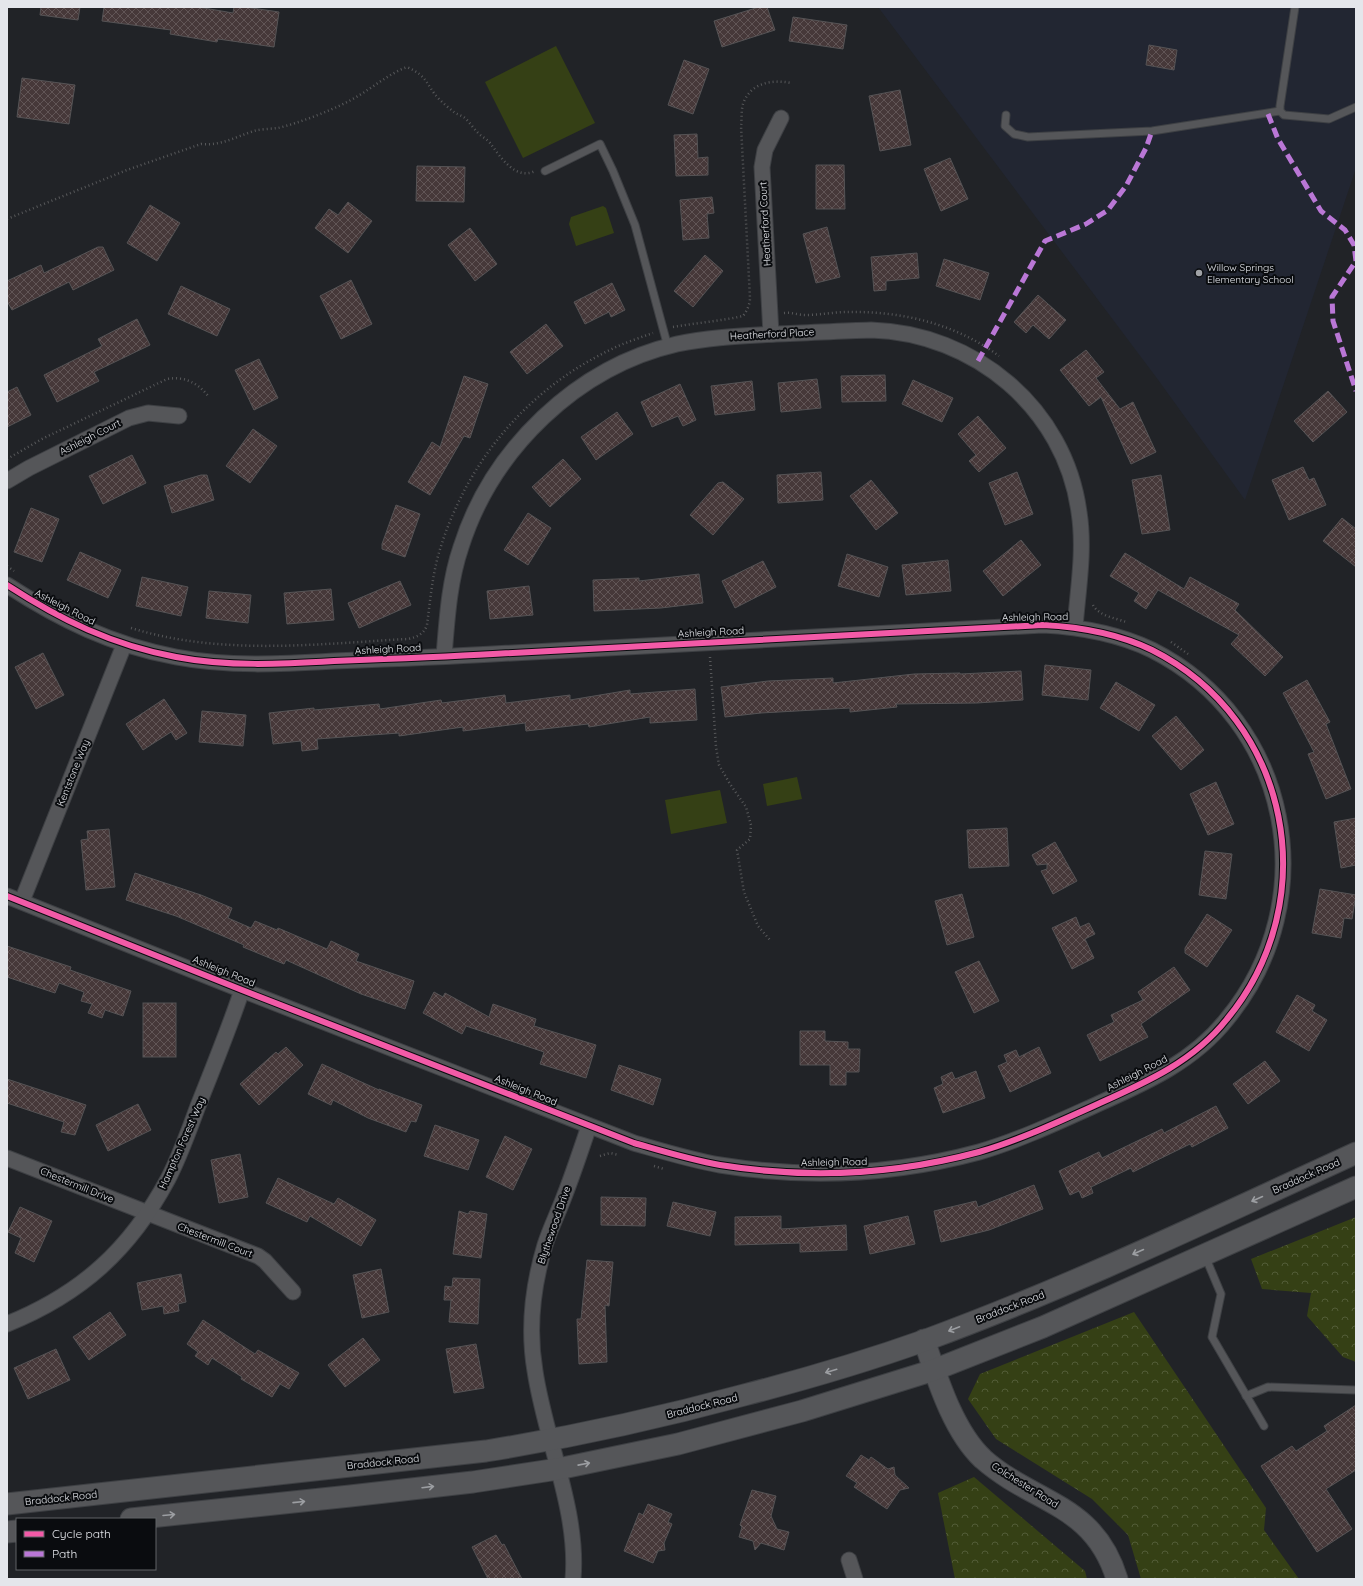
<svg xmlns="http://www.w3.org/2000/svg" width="1363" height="1586" font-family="Quicksand,sans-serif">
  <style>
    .built { fill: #222632 }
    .forest { fill: url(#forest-crowns) }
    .park { fill: #354015 }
    .building { fill: url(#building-cross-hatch); stroke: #555355 }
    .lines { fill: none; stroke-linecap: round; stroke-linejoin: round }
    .lane-casing { stroke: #3e4044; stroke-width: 9 }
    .street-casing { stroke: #3e4044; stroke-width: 17 }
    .secondary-casing { stroke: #3e4044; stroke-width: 23 }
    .path { stroke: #57585a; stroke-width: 2.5; stroke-dasharray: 1 3; stroke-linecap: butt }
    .lane { stroke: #555659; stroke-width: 7 }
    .street { stroke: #555659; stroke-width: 15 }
    .secondary { stroke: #555659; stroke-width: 21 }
    .quiet { stroke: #ba77d6; stroke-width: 5; stroke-dasharray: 10 5; stroke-linecap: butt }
    .cycleway-casing { stroke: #0a0c0f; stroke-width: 8 }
    .cycleway { stroke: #f35aa7; stroke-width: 6 }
    .oneway { stroke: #9c9ea2 }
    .poi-dot { fill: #a0a2a6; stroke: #0a0c0f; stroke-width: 1.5 }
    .labels { text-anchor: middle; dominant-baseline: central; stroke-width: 4; stroke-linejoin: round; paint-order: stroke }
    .street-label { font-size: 10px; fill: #e4e6eb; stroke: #0a0c0f }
    .poi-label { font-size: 10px; fill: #e4e6eb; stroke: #0a0c0f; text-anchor: start }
  </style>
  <defs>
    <pattern id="forest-crowns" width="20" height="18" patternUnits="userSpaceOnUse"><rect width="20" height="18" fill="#354015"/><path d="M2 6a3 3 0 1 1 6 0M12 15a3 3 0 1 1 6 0" fill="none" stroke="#525c37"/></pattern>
    <pattern id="building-cross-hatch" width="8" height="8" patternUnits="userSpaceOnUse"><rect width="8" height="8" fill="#463839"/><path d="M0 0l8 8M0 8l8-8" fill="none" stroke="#615556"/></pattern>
  </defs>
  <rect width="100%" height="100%" fill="#212327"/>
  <polygon class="built" points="878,7 1356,7 1356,168 1245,500 1156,377"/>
  <g class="forest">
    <polygon points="1356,1217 1356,1362 1343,1357 1307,1316 1311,1293 1262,1289 1251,1259"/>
    <polygon points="1134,1312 1266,1508 1264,1530 1299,1579 1141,1579 1128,1535 1092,1499 996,1439 968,1399 980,1374"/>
    <polygon points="974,1477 1085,1571 1087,1579 955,1579 938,1493"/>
  </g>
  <g class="park">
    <polygon points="556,46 595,123 523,158 485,82"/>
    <polygon points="603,206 606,208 614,233 576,246 569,224 571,217"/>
    <polygon points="797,777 802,799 767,806 763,784"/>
    <polygon points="720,790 727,823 671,834 665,800"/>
  </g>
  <g class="building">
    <polygon points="41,7 80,7 78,20 40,15"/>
    <polygon points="104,7 198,7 233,13 234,7 245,7 279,12 274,47 218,39 217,42 170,34 171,30 102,21"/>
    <polygon points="759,7 767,7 775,30 722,47 714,21"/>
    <polygon points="793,17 847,25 843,49 789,41"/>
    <polygon points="1149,45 1177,50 1174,70 1146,65"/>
    <polygon points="684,60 709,69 693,114 668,105"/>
    <polygon points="22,78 75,85 69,124 17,117"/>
    <polygon points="900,90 911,145 880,151 869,96"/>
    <polygon points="697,134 698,158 708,157 708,175 676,176 674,135"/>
    <polygon points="950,158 968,199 941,211 924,169"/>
    <polygon points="816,165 844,165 845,209 816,209"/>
    <polygon points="417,166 465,167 464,202 416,201"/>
    <polygon points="712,197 714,213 707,214 709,238 683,240 680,200"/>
    <polygon points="348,202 372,221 348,253 315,228 329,209 338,215"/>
    <polygon points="150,205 180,223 157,261 127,243"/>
    <polygon points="827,227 840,277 816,283 803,234"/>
    <polygon points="470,228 497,264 475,281 448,245"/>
    <polygon points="98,247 103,247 114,270 73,290 69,282 12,310 7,301 7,281 41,265 44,273"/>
    <polygon points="917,253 919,278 886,281 886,290 874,291 871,257"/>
    <polygon points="705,255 723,271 693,307 674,291"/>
    <polygon points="944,259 989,273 980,300 936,286"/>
    <polygon points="351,280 372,324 341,339 320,296"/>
    <polygon points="612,283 625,310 611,317 609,312 585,324 574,302"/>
    <polygon points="181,286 230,309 217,336 168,314"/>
    <polygon points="1038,295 1066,320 1049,339 1033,325 1026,333 1014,322"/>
    <polygon points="137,319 150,345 94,372 99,381 57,402 44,375 102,346 98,339"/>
    <polygon points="546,324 563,346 527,374 510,352"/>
    <polygon points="1086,350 1104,372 1096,378 1120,409 1133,402 1156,452 1131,464 1101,397 1089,406 1060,370"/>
    <polygon points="259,359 278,398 254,410 235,370"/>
    <polygon points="885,375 886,401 842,402 841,376"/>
    <polygon points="464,376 488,384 470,438 464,436 430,495 408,482 432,442 440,447"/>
    <polygon points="817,379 821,408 781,412 778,383"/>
    <polygon points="913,380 953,398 942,422 902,404"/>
    <polygon points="752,381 755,410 715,415 711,386"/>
    <polygon points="680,384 696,420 683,426 678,416 652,427 641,402"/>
    <polygon points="17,387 31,415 7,427 7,392"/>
    <polygon points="1328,391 1347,412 1313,442 1294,421"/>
    <polygon points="617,412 633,434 596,460 581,437"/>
    <polygon points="978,416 1006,448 979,472 969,461 976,455 958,434"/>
    <polygon points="253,429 277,446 250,483 226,466"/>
    <polygon points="132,455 146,483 103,504 89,476"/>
    <polygon points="563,459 581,479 550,507 532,487"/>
    <polygon points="1303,467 1309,480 1314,478 1326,505 1289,520 1272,480"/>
    <polygon points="821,472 823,500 778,503 777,475"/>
    <polygon points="1017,472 1033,514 1005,525 989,483"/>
    <polygon points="201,475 207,475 214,500 172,513 164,486"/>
    <polygon points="1161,475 1170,530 1142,534 1132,480"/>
    <polygon points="871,480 898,513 876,530 850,496"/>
    <polygon points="723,482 744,499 713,535 690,515 718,483"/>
    <polygon points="396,505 420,514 405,557 382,549 382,544"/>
    <polygon points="31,508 59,519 42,562 14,552"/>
    <polygon points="528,513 551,528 528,565 504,550"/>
    <polygon points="1342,518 1356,529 1356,567 1323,541"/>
    <polygon points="1021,540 1041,565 1003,596 983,571"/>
    <polygon points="80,552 121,570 108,598 67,580"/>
    <polygon points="1125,553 1184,589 1190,577 1239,604 1235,610 1283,657 1265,676 1231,644 1239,635 1158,590 1146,609 1134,601 1139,593 1110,576"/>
    <polygon points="847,554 888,567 879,597 838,586"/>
    <polygon points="948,560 951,591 906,595 902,565"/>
    <polygon points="763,561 776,587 735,608 722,581"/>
    <polygon points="699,574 703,603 661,608 594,611 593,580 639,578 639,581"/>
    <polygon points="142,577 188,587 181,616 136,606"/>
    <polygon points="400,581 411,605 359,628 348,603"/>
    <polygon points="529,586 533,615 490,619 487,591"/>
    <polygon points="331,589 334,620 287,624 284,593"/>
    <polygon points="209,591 251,595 248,623 206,618"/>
    <polygon points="43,653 64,695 36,709 15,667"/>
    <polygon points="1045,665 1091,670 1088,700 1042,695"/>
    <polygon points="1021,671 1023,700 977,703 896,704 897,707 850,712 850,708 761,713 725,717 721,687 768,681 833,678 833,683 914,674 960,673 960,674"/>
    <polygon points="1307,680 1330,722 1326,724 1351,789 1326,799 1308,754 1314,752 1283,693"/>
    <polygon points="1116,682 1155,705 1139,731 1100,708"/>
    <polygon points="695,689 697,720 650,723 650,717 589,727 588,724 526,731 525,723 463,731 463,727 399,736 399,733 317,739 318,749 302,751 301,741 273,744 269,713 314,708 314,710 379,704 380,709 441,700 442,703 505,695 506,703 570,695 570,700 630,690 630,694"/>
    <polygon points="164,699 187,733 176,740 171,732 143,750 126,724"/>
    <polygon points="202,711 246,715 243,746 199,742"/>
    <polygon points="1176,716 1204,750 1181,770 1152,736"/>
    <polygon points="1216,782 1234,824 1208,835 1190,794"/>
    <polygon points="1356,818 1356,865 1341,868 1334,822"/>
    <polygon points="1007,828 1009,866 969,868 967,830"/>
    <polygon points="109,829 115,887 86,890 81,840 88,839 87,831"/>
    <polygon points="1055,842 1077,881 1053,894 1041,871 1047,869 1047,864 1037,865 1032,855"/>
    <polygon points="1205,851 1232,854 1226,899 1199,895"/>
    <polygon points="135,873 201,895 232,908 228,918 251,928 255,921 277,930 278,928 327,949 331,941 359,954 356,961 414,981 405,1009 361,994 286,960 284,964 243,947 244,945 176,916 126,900"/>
    <polygon points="1320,889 1356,895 1352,919 1344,918 1341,938 1312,933"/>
    <polygon points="962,894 974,937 947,945 935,901"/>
    <polygon points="1207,914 1232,930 1207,967 1185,953 1185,948"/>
    <polygon points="1076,917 1080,927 1089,923 1095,934 1085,939 1094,958 1072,969 1052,928"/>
    <polygon points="7,946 71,967 70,970 131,991 123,1016 105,1010 102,1018 88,1013 92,1004 81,1001 84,992 59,983 55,993 7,977"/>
    <polygon points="979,961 999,1001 974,1013 955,972"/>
    <polygon points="1174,967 1190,990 1141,1024 1148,1037 1100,1061 1087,1035 1114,1022 1111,1015 1143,1000 1138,992"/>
    <polygon points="434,992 443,997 445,993 489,1017 493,1004 536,1019 534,1026 596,1045 586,1078 540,1064 544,1052 466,1026 462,1034 423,1013"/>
    <polygon points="1297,995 1315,1005 1312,1011 1327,1020 1309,1051 1276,1032"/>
    <rect x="143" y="1003" width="33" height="54"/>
    <polygon points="800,1031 825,1031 825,1041 848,1042 848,1049 860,1049 859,1072 846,1072 846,1085 830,1085 830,1065 800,1065"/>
    <polygon points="286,1047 303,1065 259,1105 240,1084 276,1052 278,1054"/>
    <polygon points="1039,1047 1051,1073 1010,1092 998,1066 1007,1062 1004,1055 1016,1050 1019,1057"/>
    <polygon points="1265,1061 1280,1081 1248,1104 1233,1084"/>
    <polygon points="322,1064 379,1090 379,1089 422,1105 416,1122 411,1121 406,1132 368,1118 333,1100 331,1105 308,1094"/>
    <polygon points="619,1065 661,1079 653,1105 611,1090"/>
    <polygon points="976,1071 985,1098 943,1113 934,1088 943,1084 941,1077 952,1072 955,1079"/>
    <polygon points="7,1079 86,1105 75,1135 61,1132 64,1122 7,1103"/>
    <polygon points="138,1104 151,1130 108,1151 96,1125"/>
    <polygon points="1216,1106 1228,1128 1192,1147 1190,1144 1133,1172 1131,1168 1091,1187 1093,1193 1082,1198 1079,1191 1070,1195 1059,1171 1099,1152 1102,1158 1162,1129 1164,1133"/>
    <polygon points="435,1125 479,1140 468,1170 424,1156"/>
    <polygon points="505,1136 532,1149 513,1190 486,1177"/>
    <polygon points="240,1154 248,1197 219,1203 211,1160"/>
    <polygon points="278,1178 334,1204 338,1198 376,1220 361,1246 310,1216 307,1222 266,1203"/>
    <polygon points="1034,1185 1043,1209 989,1230 941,1242 934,1211 976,1201 978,1207"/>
    <polygon points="601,1197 646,1198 645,1226 601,1225"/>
    <polygon points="673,1202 716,1212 710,1236 667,1226"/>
    <polygon points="20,1207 52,1221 34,1262 15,1253 21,1238 8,1232"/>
    <polygon points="459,1211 468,1214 470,1211 487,1214 481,1258 453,1254"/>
    <polygon points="781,1216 781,1229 846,1225 847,1250 800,1252 800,1243 735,1245 735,1217"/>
    <polygon points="908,1216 915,1244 870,1254 864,1226"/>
    <polygon points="587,1260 613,1262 609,1306 605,1305 607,1362 579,1364 577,1319 581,1319"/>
    <polygon points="381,1269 389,1312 362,1318 353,1275"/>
    <polygon points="181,1274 186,1302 178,1304 179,1311 164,1314 163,1306 142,1310 137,1283"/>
    <polygon points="453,1278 480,1279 478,1324 449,1322 451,1300 444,1300 445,1286 452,1287"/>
    <polygon points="110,1312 126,1335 89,1360 73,1337"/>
    <polygon points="203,1320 255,1354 258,1350 299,1373 289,1389 280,1384 272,1397 241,1379 242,1377 212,1358 208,1365 195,1356 198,1352 187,1344"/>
    <polygon points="363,1338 380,1360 345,1387 328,1365"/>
    <polygon points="476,1344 484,1388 454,1393 446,1349"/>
    <polygon points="56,1349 70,1380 28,1399 14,1368"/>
    <polygon points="1356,1405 1356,1470 1326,1489 1352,1529 1317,1552 1261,1466 1292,1446 1296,1451 1327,1431 1324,1426"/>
    <polygon points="861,1455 869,1460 871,1457 888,1469 894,1467 895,1475 909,1488 900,1490 887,1509 854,1487 857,1483 846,1476"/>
    <polygon points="752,1490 776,1496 771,1516 777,1529 789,1532 784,1550 761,1543 755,1550 753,1541 739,1537 742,1527 740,1525"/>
    <polygon points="648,1504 672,1514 668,1522 672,1524 664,1543 665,1550 658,1551 653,1563 624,1551 639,1513 643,1515"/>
    <polygon points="496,1535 502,1545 504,1544 522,1579 488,1579 472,1547"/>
  </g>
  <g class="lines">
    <g class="lane-casing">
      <g id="lane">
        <polyline points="1295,7 1280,106 1280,111 1284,115 1329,119 1356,107"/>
        <polyline points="1006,115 1005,126 1014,134 1028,137 1152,131 1280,111"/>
        <polyline points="545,171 600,144 613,171 635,225 668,347"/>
        <polyline points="1205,1256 1221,1294 1212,1337 1264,1426"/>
        <polyline points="1246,1396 1268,1387 1355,1390"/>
      </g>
    </g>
    <g class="street-casing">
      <g id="street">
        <polyline points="771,334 762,167 765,150 781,118"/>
        <polyline points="7,481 29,468 129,418 148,413 179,416"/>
        <path d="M7 585C61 620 112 645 176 657 228 667 282 664 334 661 387 659 440 657 493 654 676 644 859 634 1043 625 1081 627 1117 633 1152 650 1291 720 1325 900 1227 1019 1194 1061 1147 1082 1100 1103 1060 1121 1020 1140 979 1152 894 1175 807 1179 720 1165 691 1160 662 1151 634 1143L242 990 7 896"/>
        <path d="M444 656C447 620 449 582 461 547 492 449 577 367 677 344 710 337 742 336 776 334 807 333 839 331 871 330 974 333 1065 408 1079 512 1085 550 1078 589 1075 627"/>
        <polyline points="22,901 124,645"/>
        <polyline points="7,1158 258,1256 265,1261 293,1292"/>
        <path d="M7 1324C81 1294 130 1250 168 1179 180 1156 189 1130 198 1106 213 1068 229 1029 242 990"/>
        <polyline points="849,1560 855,1579"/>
        <path d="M573 1579C579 1511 545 1439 535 1371 528 1330 533 1285 545 1245 550 1229 558 1213 564 1197 573 1174 581 1150 589 1126"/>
      </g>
    </g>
    <g class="secondary-casing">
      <g id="secondary">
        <path d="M924 1340C937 1378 953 1431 983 1459 1034 1504 1094 1503 1117 1579"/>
        <path d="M7 1504 486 1451C573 1437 659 1418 744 1395 806 1379 867 1361 926 1340 1073 1286 1214 1218 1356 1153"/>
        <polyline points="131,1519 350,1496 473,1482 558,1469 678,1444 802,1411 934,1370 1043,1327 1356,1187"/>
        <polyline points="7,1532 17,1531"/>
      </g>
    </g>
    <g class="path">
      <path d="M7 219 127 170 201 144C221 146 235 137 254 131 261 129 270 129 278 128 299 123 330 111 349 101 369 91 386 75 407 67 429 77 425 84 439 99 444 104 450 109 455 113 459 115 463 116 466 119 470 123 474 129 478 133 482 137 487 139 490 143 500 156 515 181 535 171"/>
      <path d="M784 313C791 312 798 315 805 315 820 315 834 312 848 312 902 311 956 324 999 356"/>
      <path d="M673 327C696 323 720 321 743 316 747 311 750 304 750 298L741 126C742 119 741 111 743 104 750 83 772 79 791 83"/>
      <path d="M7 459 42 439 167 379C185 376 198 383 209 397"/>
      <polyline points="7,566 14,571"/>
      <path d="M1093 605C1099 616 1115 618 1126 622"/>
      <path d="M131 628C221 656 316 644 408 639 417 637 424 634 427 625 430 602 432 579 438 556 463 469 521 395 602 354 618 345 636 339 653 333"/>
      <polyline points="1171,642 1188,654"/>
      <polyline points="710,657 716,747 719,765 730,784 746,807 751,825 750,839 737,850 744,892 758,926 770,940"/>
      <polyline points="600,1156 610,1153 619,1155"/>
      <polyline points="654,1166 664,1169"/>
    </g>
    <use href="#lane" class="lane"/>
    <use href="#street" class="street"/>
    <use href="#secondary" class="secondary"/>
    <g class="quiet">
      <polyline points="1268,114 1278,139 1321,211 1345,230 1354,245 1356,261 1332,297 1333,321 1356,391"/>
      <polyline points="978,361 1045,241 1086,224 1108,210 1126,186 1146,148 1152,131"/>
    </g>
    <g class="cycleway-casing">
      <path id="cycleway" d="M7 585C61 620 112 645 176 657 228 667 282 664 334 661 387 659 440 657 493 654 676 644 859 634 1043 625 1081 627 1117 633 1152 650 1291 720 1325 900 1227 1019 1194 1061 1147 1082 1100 1103 1060 1121 1020 1140 979 1152 894 1175 807 1179 720 1165 691 1160 662 1151 634 1143L242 990 7 896"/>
    </g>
    <use href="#cycleway" class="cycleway"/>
  </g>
  <defs><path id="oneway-shaft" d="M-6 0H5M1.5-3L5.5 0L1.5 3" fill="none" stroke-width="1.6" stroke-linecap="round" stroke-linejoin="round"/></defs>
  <g class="oneway">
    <use href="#oneway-shaft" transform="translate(1257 1199) rotate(156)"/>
    <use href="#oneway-shaft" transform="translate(1138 1252) rotate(156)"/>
    <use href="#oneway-shaft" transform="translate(954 1329) rotate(159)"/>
    <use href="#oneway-shaft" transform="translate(831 1371) rotate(163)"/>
    <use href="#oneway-shaft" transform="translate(584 1464) rotate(-11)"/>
    <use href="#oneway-shaft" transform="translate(428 1487) rotate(-7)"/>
    <use href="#oneway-shaft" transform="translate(299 1502) rotate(-6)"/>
    <use href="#oneway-shaft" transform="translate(169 1515) rotate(-5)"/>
  </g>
  <circle class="poi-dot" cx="1199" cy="273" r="4"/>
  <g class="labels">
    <g class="street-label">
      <text transform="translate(765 224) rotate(-93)">Heatherford Court</text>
      <text transform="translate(772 334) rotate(-3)">Heatherford Place</text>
      <text transform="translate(90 437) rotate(-27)">Ashleigh Court</text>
      <text transform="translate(65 607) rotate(27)">Ashleigh Road</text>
      <text transform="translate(1035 617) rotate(-1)">Ashleigh Road</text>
      <text transform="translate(711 632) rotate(-3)">Ashleigh Road</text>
      <text transform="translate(388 649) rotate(-3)">Ashleigh Road</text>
      <text transform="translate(73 773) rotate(-68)">Kentstone Way</text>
      <text transform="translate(224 971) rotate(22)">Ashleigh Road</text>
      <text transform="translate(1137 1073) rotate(-27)">Ashleigh Road</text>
      <text transform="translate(526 1090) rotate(22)">Ashleigh Road</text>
      <text transform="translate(182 1143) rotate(-66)">Hampton Forest Way</text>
      <text transform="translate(834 1162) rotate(-1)">Ashleigh Road</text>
      <text transform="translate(1306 1176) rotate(-24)">Braddock Road</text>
      <text transform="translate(77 1185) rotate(22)">Chestermill Drive</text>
      <text transform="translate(554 1225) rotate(-71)">Blythewood Drive</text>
      <text transform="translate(215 1240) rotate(21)">Chestermill Court</text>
      <text transform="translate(1010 1307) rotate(-21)">Braddock Road</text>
      <text transform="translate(702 1406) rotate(-14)">Braddock Road</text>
      <text transform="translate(383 1462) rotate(-6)">Braddock Road</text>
      <text transform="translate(1025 1485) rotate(32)">Colchester Road</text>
      <text transform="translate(61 1498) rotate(-6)">Braddock Road</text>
    </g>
    <g class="poi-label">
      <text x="1207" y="267">Willow Springs<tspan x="1207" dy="12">Elementary School</tspan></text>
    </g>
  </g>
  <rect width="1363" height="1586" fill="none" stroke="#e4e6eb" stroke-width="16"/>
  <rect x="16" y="1518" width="140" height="52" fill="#0a0c0f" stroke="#616367"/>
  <rect x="24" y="1531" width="20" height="6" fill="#f35aa7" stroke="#616367"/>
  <text x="52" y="1538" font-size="12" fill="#e4e6eb">Cycle path</text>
  <rect x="24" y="1551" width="20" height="6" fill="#ba77d6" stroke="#616367"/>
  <text x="52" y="1558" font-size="12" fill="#e4e6eb">Path</text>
</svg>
